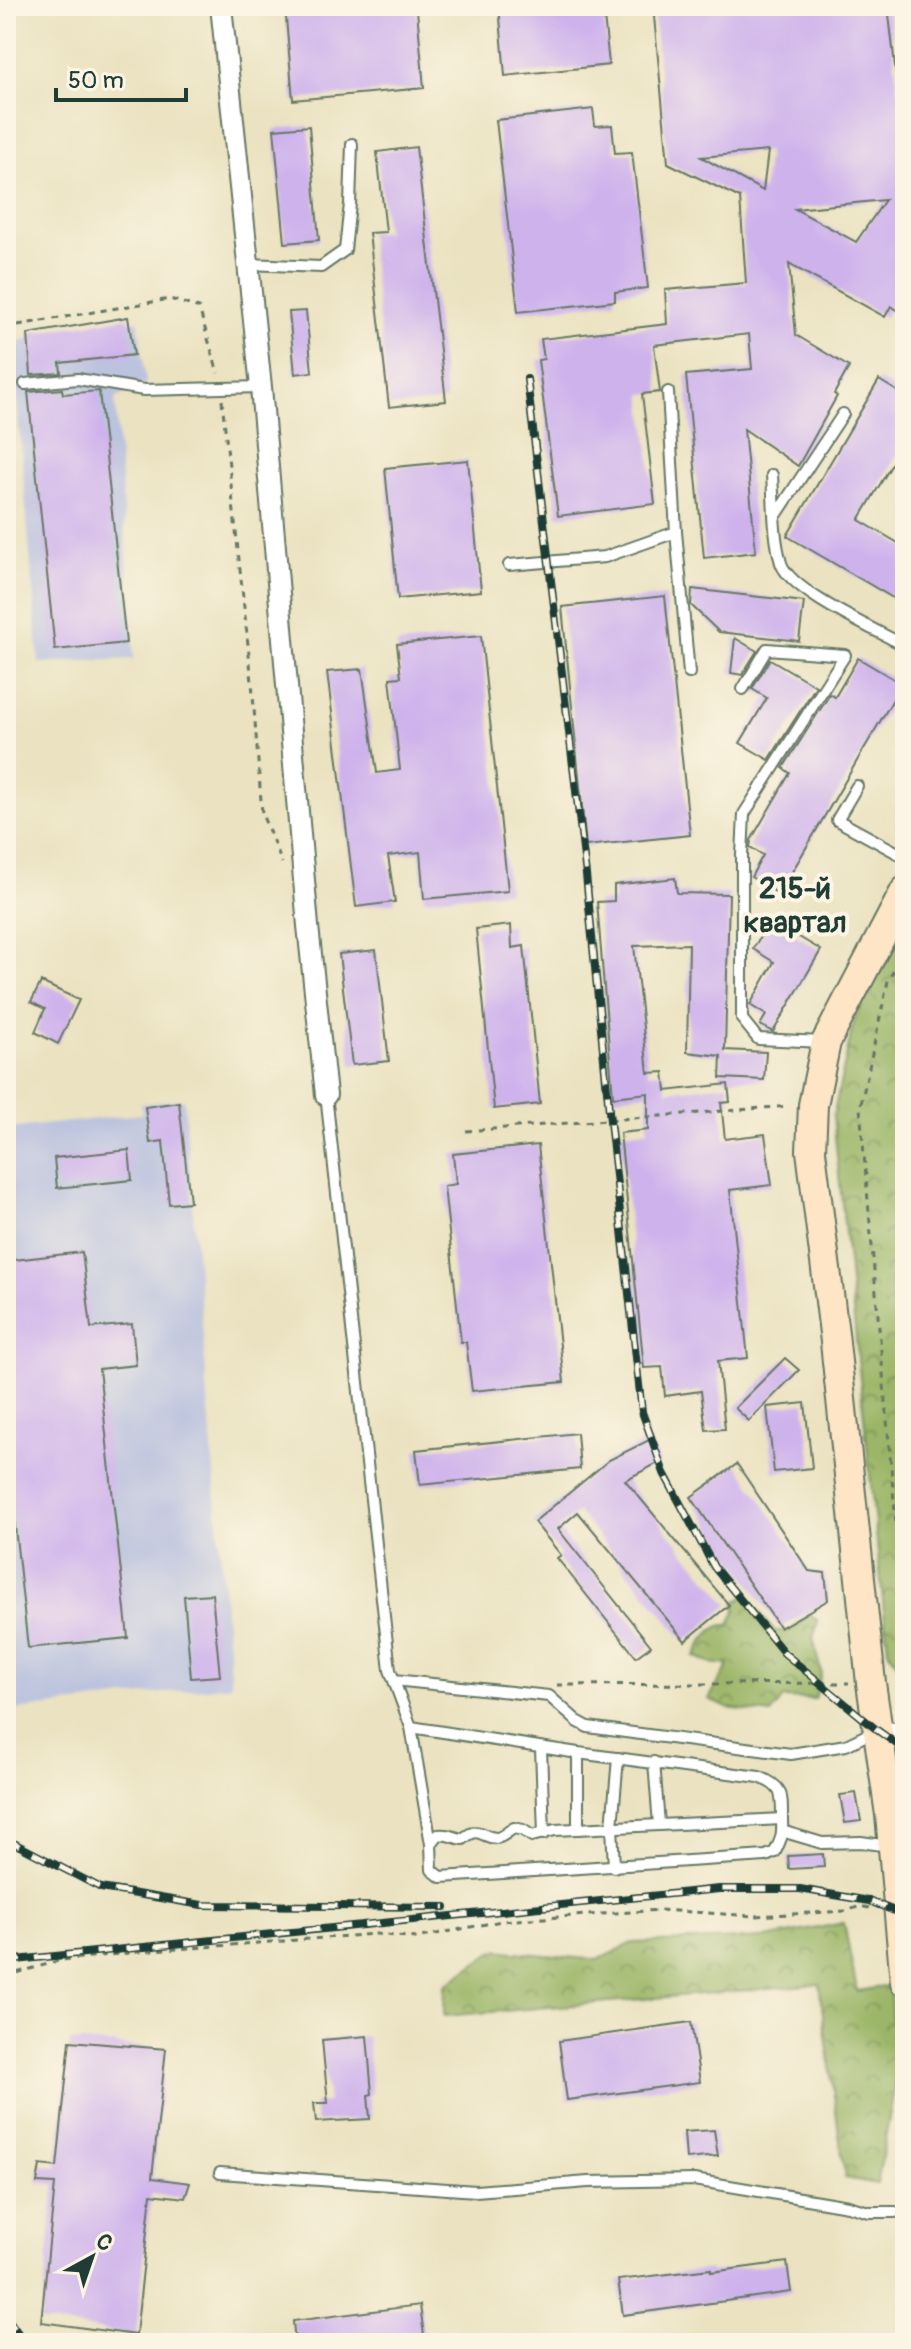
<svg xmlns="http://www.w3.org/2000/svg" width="911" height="2349" font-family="Pangolin,sans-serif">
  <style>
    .industrial { fill: #bcc3de }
    .forest { fill: url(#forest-crowns); stroke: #5d7a4e; stroke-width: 2 }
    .building { fill: #ceb2ec; fill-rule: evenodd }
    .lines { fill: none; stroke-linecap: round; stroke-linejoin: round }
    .lane-casing { stroke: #667765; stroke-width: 14 }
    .street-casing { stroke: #667765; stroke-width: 24 }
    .secondary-casing { stroke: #667765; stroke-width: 32 }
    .path { stroke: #667765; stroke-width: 3; stroke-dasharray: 6 6; stroke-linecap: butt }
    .lane { stroke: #fff; stroke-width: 10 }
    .street { stroke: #fff; stroke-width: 20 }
    .secondary { stroke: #fde5c5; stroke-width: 28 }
    .rail-casing { stroke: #1f3d34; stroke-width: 8 }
    .rail { stroke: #fcf5e5; stroke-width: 5; stroke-dasharray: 15; stroke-linecap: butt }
    .labels { text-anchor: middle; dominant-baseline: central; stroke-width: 8; stroke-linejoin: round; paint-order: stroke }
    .neighbourhood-label { font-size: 30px; font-weight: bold; fill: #1f3d34; stroke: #fcf5e5 }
  </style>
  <defs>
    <pattern id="forest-crowns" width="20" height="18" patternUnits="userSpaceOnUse" patternTransform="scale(2)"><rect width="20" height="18" fill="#9bb668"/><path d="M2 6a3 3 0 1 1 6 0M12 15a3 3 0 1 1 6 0" fill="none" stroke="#7e9556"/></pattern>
  </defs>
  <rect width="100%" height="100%" fill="#fcf5e5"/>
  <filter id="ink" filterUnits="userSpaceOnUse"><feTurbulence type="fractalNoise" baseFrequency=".0125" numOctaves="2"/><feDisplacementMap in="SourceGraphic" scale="16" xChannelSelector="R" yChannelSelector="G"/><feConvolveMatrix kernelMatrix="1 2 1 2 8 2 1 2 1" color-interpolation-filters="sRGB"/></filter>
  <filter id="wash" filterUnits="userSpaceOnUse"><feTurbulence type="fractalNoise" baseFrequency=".006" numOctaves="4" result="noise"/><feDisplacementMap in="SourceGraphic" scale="32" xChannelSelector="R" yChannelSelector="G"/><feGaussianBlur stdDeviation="1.8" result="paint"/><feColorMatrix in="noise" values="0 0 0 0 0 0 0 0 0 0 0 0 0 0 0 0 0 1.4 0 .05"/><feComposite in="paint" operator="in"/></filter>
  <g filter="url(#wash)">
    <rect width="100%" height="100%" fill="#eae2c0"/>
    <g class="industrial">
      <polygon points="138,320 146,383 115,399 134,659 39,663 12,342"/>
      <polygon points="184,1099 231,1685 6,1711 6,1129 142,1114 141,1104"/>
    </g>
    <g class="forest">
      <polygon points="905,926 905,1088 900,1098 905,1167 905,1674 888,1650 833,1116 855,1017"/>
      <path d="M747 1596 774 1631H790L810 1615 818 1621 813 1638 821 1672 815 1699 783 1698 771 1714 727 1708 709 1699 729 1665 709 1663 695 1656C702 1642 712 1623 730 1625L736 1610 735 1602Z"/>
      <polygon points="844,1923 857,1991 890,1986 895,2085 877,2184 845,2178 819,1984 444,2016 445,1985 495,1950 598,1960 632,1943 766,1938"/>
    </g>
    <g id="blocks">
      <g class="building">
        <polygon points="285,6 405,6 405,11 417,10 424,88 293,100"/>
        <polygon points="499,6 603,6 609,65 505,76"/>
        <path d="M653 6H888L898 92 905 91V315L891 306 885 317 789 264 796 335 849 367 834 394 837 396 798 466 744 429 756 552 704 558 686 375 752 369 749 334 654 345 660 392 642 394 655 504 558 516 538 360 544 359 541 339 667 324 665 290 746 283 740 198 668 163ZM768 151 763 191 701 157ZM885 200 856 242 795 209Z"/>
        <polygon points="593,109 595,126 612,125 615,153 632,152 648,288 615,292 615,301 518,312 496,120"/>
        <polygon points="309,126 319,240 285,243 274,129"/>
        <polygon points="416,147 446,401 389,407 369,233 386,232 377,152"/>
        <polygon points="306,311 312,372 295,374 289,312"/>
        <polygon points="128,317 134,355 60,363 61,373 31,375 28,334"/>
        <polygon points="879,380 905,396 905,442 859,520 905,547 905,605 787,536"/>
        <polygon points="62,389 63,394 99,391 126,643 55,650 28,392"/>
        <polygon points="468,460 481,591 398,599 385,468"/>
        <polygon points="692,589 804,602 799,641 719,632 691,605"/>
        <polygon points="665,596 690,835 586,846 562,607"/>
        <polygon points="481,636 508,891 424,899 420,852 388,856 395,902 356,907 327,672 362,669 377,773 400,770 390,678 401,677 397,644"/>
        <polygon points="735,638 757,651 742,675 731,673"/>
        <polygon points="858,658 902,684 779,894 751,877 763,855 750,847 751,840 790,773 783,768 830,694 835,697"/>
        <polygon points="770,659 816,686 769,760 740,743 767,698 752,689"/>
        <polygon points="675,878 677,893 729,894 725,1050 766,1052 764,1080 720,1078 721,1056 687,1052 689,944 634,946 648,1073 664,1072 666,1091 728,1084 730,1102 721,1103 725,1139 765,1134 772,1185 730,1190 748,1358 718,1361 725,1429 706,1430 701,1391 665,1396 662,1367 644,1368 620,1133 648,1130 648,1093 613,1097 597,902 614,901 614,885"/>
        <polygon points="770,920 821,950 773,1032 760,1025 766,1015 750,1005 774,962 753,949"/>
        <polygon points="511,925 512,948 524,946 540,1104 494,1109 476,929"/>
        <polygon points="376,950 389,1061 352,1065 339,954"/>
        <polygon points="41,982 79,1000 58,1044 35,1032 45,1009 31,1002"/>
        <polygon points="179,1102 190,1202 169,1204 163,1141 150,1143 145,1107"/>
        <polygon points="538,1145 564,1382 472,1391 466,1342 461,1342 444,1186 456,1184 453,1154"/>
        <polygon points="129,1150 132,1180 57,1188 54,1158"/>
        <polygon points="82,1252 91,1328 132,1324 136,1365 99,1369 128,1638 28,1648 6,1444 6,1261"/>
        <polygon points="785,1358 799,1370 749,1421 735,1408"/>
        <polygon points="805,1403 812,1468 774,1472 767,1407"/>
        <polygon points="577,1433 580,1469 420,1485 416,1450"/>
        <polygon points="649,1440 660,1462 625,1480 729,1605 685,1641 578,1512 558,1529 651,1646 636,1657 557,1558 561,1555 534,1522 609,1460"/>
        <polygon points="737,1464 809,1571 825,1573 828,1600 780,1628 691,1497"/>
        <polygon points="212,1594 220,1676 191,1678 184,1596"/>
        <polygon points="856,1793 861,1821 845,1823 840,1795"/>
        <polygon points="823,1854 824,1867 789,1869 788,1856"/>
        <polygon points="691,2022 700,2082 567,2100 559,2041"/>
        <polygon points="367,2036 372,2094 368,2095 370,2119 316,2122 314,2103 328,2103 322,2040"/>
        <polygon points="70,2041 166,2049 152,2178 190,2183 185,2198 151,2194 136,2335 41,2322 55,2184 37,2183 40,2165 57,2167"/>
        <polygon points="714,2130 718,2156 686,2159 684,2132"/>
        <polygon points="787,2262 791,2292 623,2315 618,2280 711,2269 711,2272"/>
        <polygon points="420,2305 425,2343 295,2343 293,2321"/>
      </g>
    </g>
  </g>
  <g filter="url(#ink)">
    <use href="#blocks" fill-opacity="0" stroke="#667765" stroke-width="2"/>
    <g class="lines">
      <g class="lane-casing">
        <g id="lane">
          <polyline points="248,264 321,267 345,250 350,204 352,144"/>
          <polyline points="25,384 78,379 144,390 261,387"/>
          <path d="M772 475C774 503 773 535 781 563 790 592 877 630 905 646"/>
          <polyline points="775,517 843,414"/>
          <polyline points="676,532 689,673"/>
          <polyline points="509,565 605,557 676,532 668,392"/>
          <polyline points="743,689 767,649 845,655 744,814 742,855 742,1019 758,1039 824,1042"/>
          <polyline points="857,786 837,820 905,857"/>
          <polyline points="326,1095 390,1670 411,1727"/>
          <polyline points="394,1680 549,1696 577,1721 588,1727 791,1754 846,1745 875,1731"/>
          <path d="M411 1727 578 1753 759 1777C782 1786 782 1792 782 1816 782 1835 784 1833 775 1852L766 1856 441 1877 432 1870 431 1844Z"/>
          <polyline points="541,1748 544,1834"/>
          <polyline points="578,1753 578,1829"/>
          <polyline points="654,1762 659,1825"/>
          <polyline points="785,1832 822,1843 861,1842 889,1846"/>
          <path d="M431 1844 438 1835C447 1833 454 1838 463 1839 480 1825 480 1837 496 1838 502 1838 508 1831 514 1828L523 1830 532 1836 555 1830 782 1819"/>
          <polyline points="614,1867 612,1827 618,1758"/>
          <polyline points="220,2173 476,2191 588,2182 694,2180 848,2206 869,2212 895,2212"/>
        </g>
      </g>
      <g class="street-casing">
        <g id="street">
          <polyline points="221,6 261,387 308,926 326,1095"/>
          <polyline points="877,1730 905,1735"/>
        </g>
      </g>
      <g class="secondary-casing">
        <polyline id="secondary" points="905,891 826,1042 813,1105 811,1151 834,1333 871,1683 890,1815 905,1982"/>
      </g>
      <g class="path">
        <polyline points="6,327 170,299 199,308 218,373"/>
        <polyline points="222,400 252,682 262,814 282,863"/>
        <polyline points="905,949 888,981 860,1108 905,1628"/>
        <polyline points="466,1131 789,1106"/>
        <polyline points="557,1685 849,1683"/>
        <polyline points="6,1976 62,1960 138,1952 376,1934 416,1938 501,1921 660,1910 754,1916 847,1911 860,1906 874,1909"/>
      </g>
      <use href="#lane" class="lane"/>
      <use href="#street" class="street"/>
      <use href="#secondary" class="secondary"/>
      <g class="rail-casing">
        <g id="rail">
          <polyline points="527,379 586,875 610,1121 642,1412 664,1473 714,1567 784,1653 877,1730 905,1750"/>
          <polyline points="6,1839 101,1888 202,1905 445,1907"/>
          <polyline points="6,1961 719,1889 800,1889 869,1901 905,1915"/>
          <polyline points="6,2316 25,2343"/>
        </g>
      </g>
      <use href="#rail" class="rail"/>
    </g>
  </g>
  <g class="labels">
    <g class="neighbourhood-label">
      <text x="795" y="888">215-й<tspan x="795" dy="34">квартал</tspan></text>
    </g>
  </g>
  <rect width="911" height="2349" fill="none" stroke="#fcf5e5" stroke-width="32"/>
  <g transform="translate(92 2257) rotate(40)" stroke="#fcf5e5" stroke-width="6" paint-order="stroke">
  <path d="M0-6L14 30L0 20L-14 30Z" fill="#1f3d34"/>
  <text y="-12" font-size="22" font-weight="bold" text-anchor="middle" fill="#1f3d34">С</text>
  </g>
  <path d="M56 88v12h130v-12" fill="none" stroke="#1f3d34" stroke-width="4"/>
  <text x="68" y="88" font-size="24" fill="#1f3d34" stroke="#fcf5e5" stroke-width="6" paint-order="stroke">50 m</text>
</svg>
